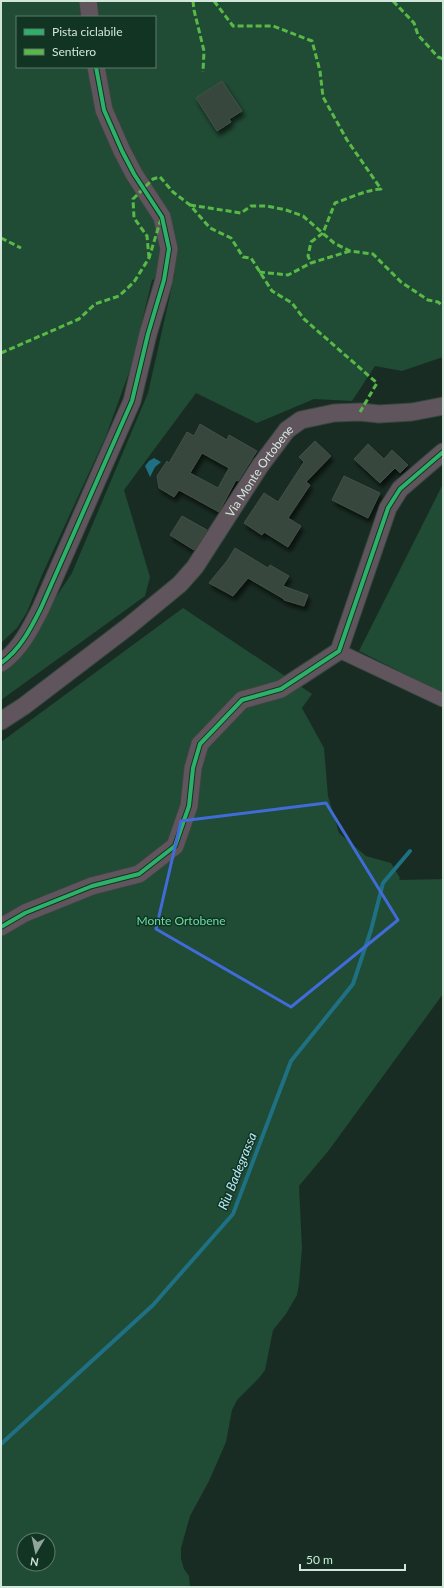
<svg xmlns="http://www.w3.org/2000/svg" width="444" height="1588" font-family="Lato,sans-serif">
  <style>
    .green { fill: #204b35; fill-rule: evenodd }
    .water { fill: #1f7083 }
    .lines { fill: none; stroke-linecap: round; stroke-linejoin: round }
    .stream { stroke: #1f7083; stroke-width: 4 }
    .building { fill: #39473c; stroke: #435046; fill-rule: evenodd; filter: url(#shadow) }
    .minor-casing { stroke: #384840; stroke-width: 15 }
    .tertiary-casing { stroke: #384840; stroke-width: 19 }
    .minor { stroke: #60555d; stroke-width: 13 }
    .tertiary { stroke: #60555d; stroke-width: 17 }
    .quiet { stroke: #58b947; stroke-width: 3; stroke-dasharray: 6 3; stroke-linecap: butt }
    .cycleway-casing { stroke: #113423; stroke-width: 6 }
    .cycleway { stroke: #2db169; stroke-width: 4 }
    .marked { fill: none; stroke: #416cd8; stroke-width: 3; stroke-linejoin: round }
    .labels { text-anchor: middle; dominant-baseline: central; stroke-width: 3; stroke-linejoin: round; paint-order: stroke }
    .street-label { font-size: 12px; fill: #d3e6da; stroke: #113423 }
    .park-label { font-size: 12px; fill: #69dca1; stroke: #113423 }
    .water-label { font-size: 13px; font-style: italic; fill: #b9eaf9; stroke: #113423 }
  </style>
  <defs>
    <filter id="shadow"><feDropShadow dx="2.5" dy="4.5" stdDeviation="2" flood-color="#0009"/></filter>
  </defs>
  <rect width="100%" height="100%" fill="#192c23"/>
  <g class="green">
    <path d="M1 1H443V357L402 371 375 366 352 401 314 399 257 423 196 393 124 490 150 577 145 596 1 700V671L10 666 72 573 148 393 175 273 152 280 131 367 106 436 42 575 27 612 17 628 1 643ZM17 17H155V67H17Z"/>
    <polygon points="443,484 443,693 359,651"/>
    <path d="M183 608 312 694 302 708 324 748 328 796 339 833 366 856 391 863 400 878 399 880 443 879V994L329 1150 299 1186 302 1248 299 1284 297 1295 286 1314 273 1330 265 1370 259 1378 237 1400 232 1410 226 1442 209 1481 190 1516 181 1548V1559L184 1569 189 1576 190 1587H1V742ZM24 1540H48V1564H24Z"/>
  </g>
  <polygon class="water" points="154,458 161,462 155,467 150,477 145,466 149,461"/>
  <g class="lines">
    <polyline class="stream" points="1,1444 153,1305 233,1214 291,1061 353,984 371,930 383,883 410,851"/>
  </g>
  <g class="building">
    <polygon points="222,81 242,111 229,119 231,122 217,131 196,98"/>
    <path d="M200 424 227 440 229 435 257 451 238 481 236 480 219 512 179 490 174 497 159 488 157 476 167 461 169 463 187 432 194 436ZM202 453 229 468 218 488 190 473Z"/>
    <polygon points="315,441 331,456 306,482 310,485 288,518 301,526 288,547 264,532 262,535 244,523 264,493 278,502 304,462 299,457"/>
    <polygon points="368,444 384,459 392,450 408,465 400,473 395,468 380,483 354,459"/>
    <polygon points="344,476 380,493 368,518 332,500"/>
    <polygon points="182,516 207,530 194,550 170,535"/>
    <polygon points="235,548 268,568 270,565 289,576 283,586 308,595 304,606 284,600 284,599 248,578 233,596 209,583 227,561"/>
  </g>
  <g class="lines">
    <g class="minor-casing">
      <polyline id="minor" points="339,651 443,700"/>
    </g>
    <g class="tertiary-casing">
      <g id="tertiary">
        <polyline points="88,1 90,17"/>
        <path d="M1 663C20 650 31 628 41 608L132 401 148 334 164 280 169 249 162 217 134 174 122 151 104 110 96 67"/>
        <path id="s1" d="M1 721 24 706 129 626 180 584 195 567 260 466 287 430 301 420 334 413 360 412 379 414 412 412 443 406"/>
        <polyline points="1,927 25,913 92,886 139,874 175,846 189,806 193,768 200,744 242,700 281,689 339,651 388,508 400,489 443,452"/>
      </g>
    </g>
    <use href="#minor" class="minor"/>
    <use href="#tertiary" class="tertiary"/>
    <g class="quiet">
      <polyline points="193,1 194,10 204,51 203,72"/>
      <path d="M214 1 233 26H273L312 41 320 71 323 97 347 140 381 189C365 190 350 198 335 203L323 233 311 242 308 256 311 263"/>
      <polyline points="393,1 414,23 418,35 438,57 443,59"/>
      <polyline points="190,205 241,213 251,206 267,206 286,210 303,216 334,243 350,251 373,254 401,282 428,300 438,302 443,306"/>
      <polyline points="1,238 21,248"/>
      <polyline points="149,258 147,236 134,218 133,199 153,179 160,177 173,192 190,205 210,228 231,238 243,257 251,258 272,291 292,303 304,319 377,383 360,412"/>
      <polyline points="259,272 288,275 311,263 350,251"/>
      <polyline points="1,353 79,319 95,304 119,296 134,282 149,258 161,219"/>
    </g>
    <g class="cycleway-casing">
      <g id="cycleway">
        <path d="M1 663C20 650 31 628 41 608L132 401 148 334 164 280 169 249 162 217 134 174 122 151 104 110 96 67"/>
        <polyline points="1,927 25,913 92,886 139,874 175,846 189,806 193,768 200,744 242,700 281,689 339,651 388,508 400,489 443,452"/>
      </g>
    </g>
    <use href="#cycleway" class="cycleway"/>
  </g>
  <path class="marked" d="M326 803 398 920 291 1007 156 929 181 821Z"/>
  <g class="labels">
    <g class="street-label">
      <text stroke="none"><textPath href="#s1" startOffset="364">Via Monte Ortobene</textPath></text>
    </g>
    <g class="park-label">
      <text x="181" y="920">Monte Ortobene</text>
    </g>
    <g class="water-label">
      <text transform="translate(237 1171) rotate(-68)">Riu Badegrassa</text>
    </g>
  </g>
  <rect width="444" height="1588" fill="none" stroke="#d3e6da" stroke-width="4"/>
  <rect x="16" y="16" width="140" height="52" fill="#113423" stroke="#5f7b6c"/>
  <rect x="24" y="29" width="20" height="6" fill="#2db169" stroke="#5f7b6c"/>
  <text x="52" y="36" font-size="12" fill="#d3e6da">Pista ciclabile</text>
  <rect x="24" y="49" width="20" height="6" fill="#58b947" stroke="#5f7b6c"/>
  <text x="52" y="56" font-size="12" fill="#d3e6da">Sentiero</text>
  <g transform="translate(36 1552) rotate(189)"><circle r="19" fill="#113423" stroke="#5f7b6c"/>
  <path d="M0-3L7 15L0 10L-7 15Z" fill="#92a59a"/>
  <text y="-6" font-size="11" font-weight="bold" text-anchor="middle" fill="#d3e6da">N</text>
  </g>
  <path d="M300 1564v6h105v-6" fill="none" stroke="#d3e6da" stroke-width="2"/>
  <text x="306" y="1564" font-size="12" fill="#d3e6da" stroke="#113423" stroke-width="3" paint-order="stroke">50 m</text>
</svg>
